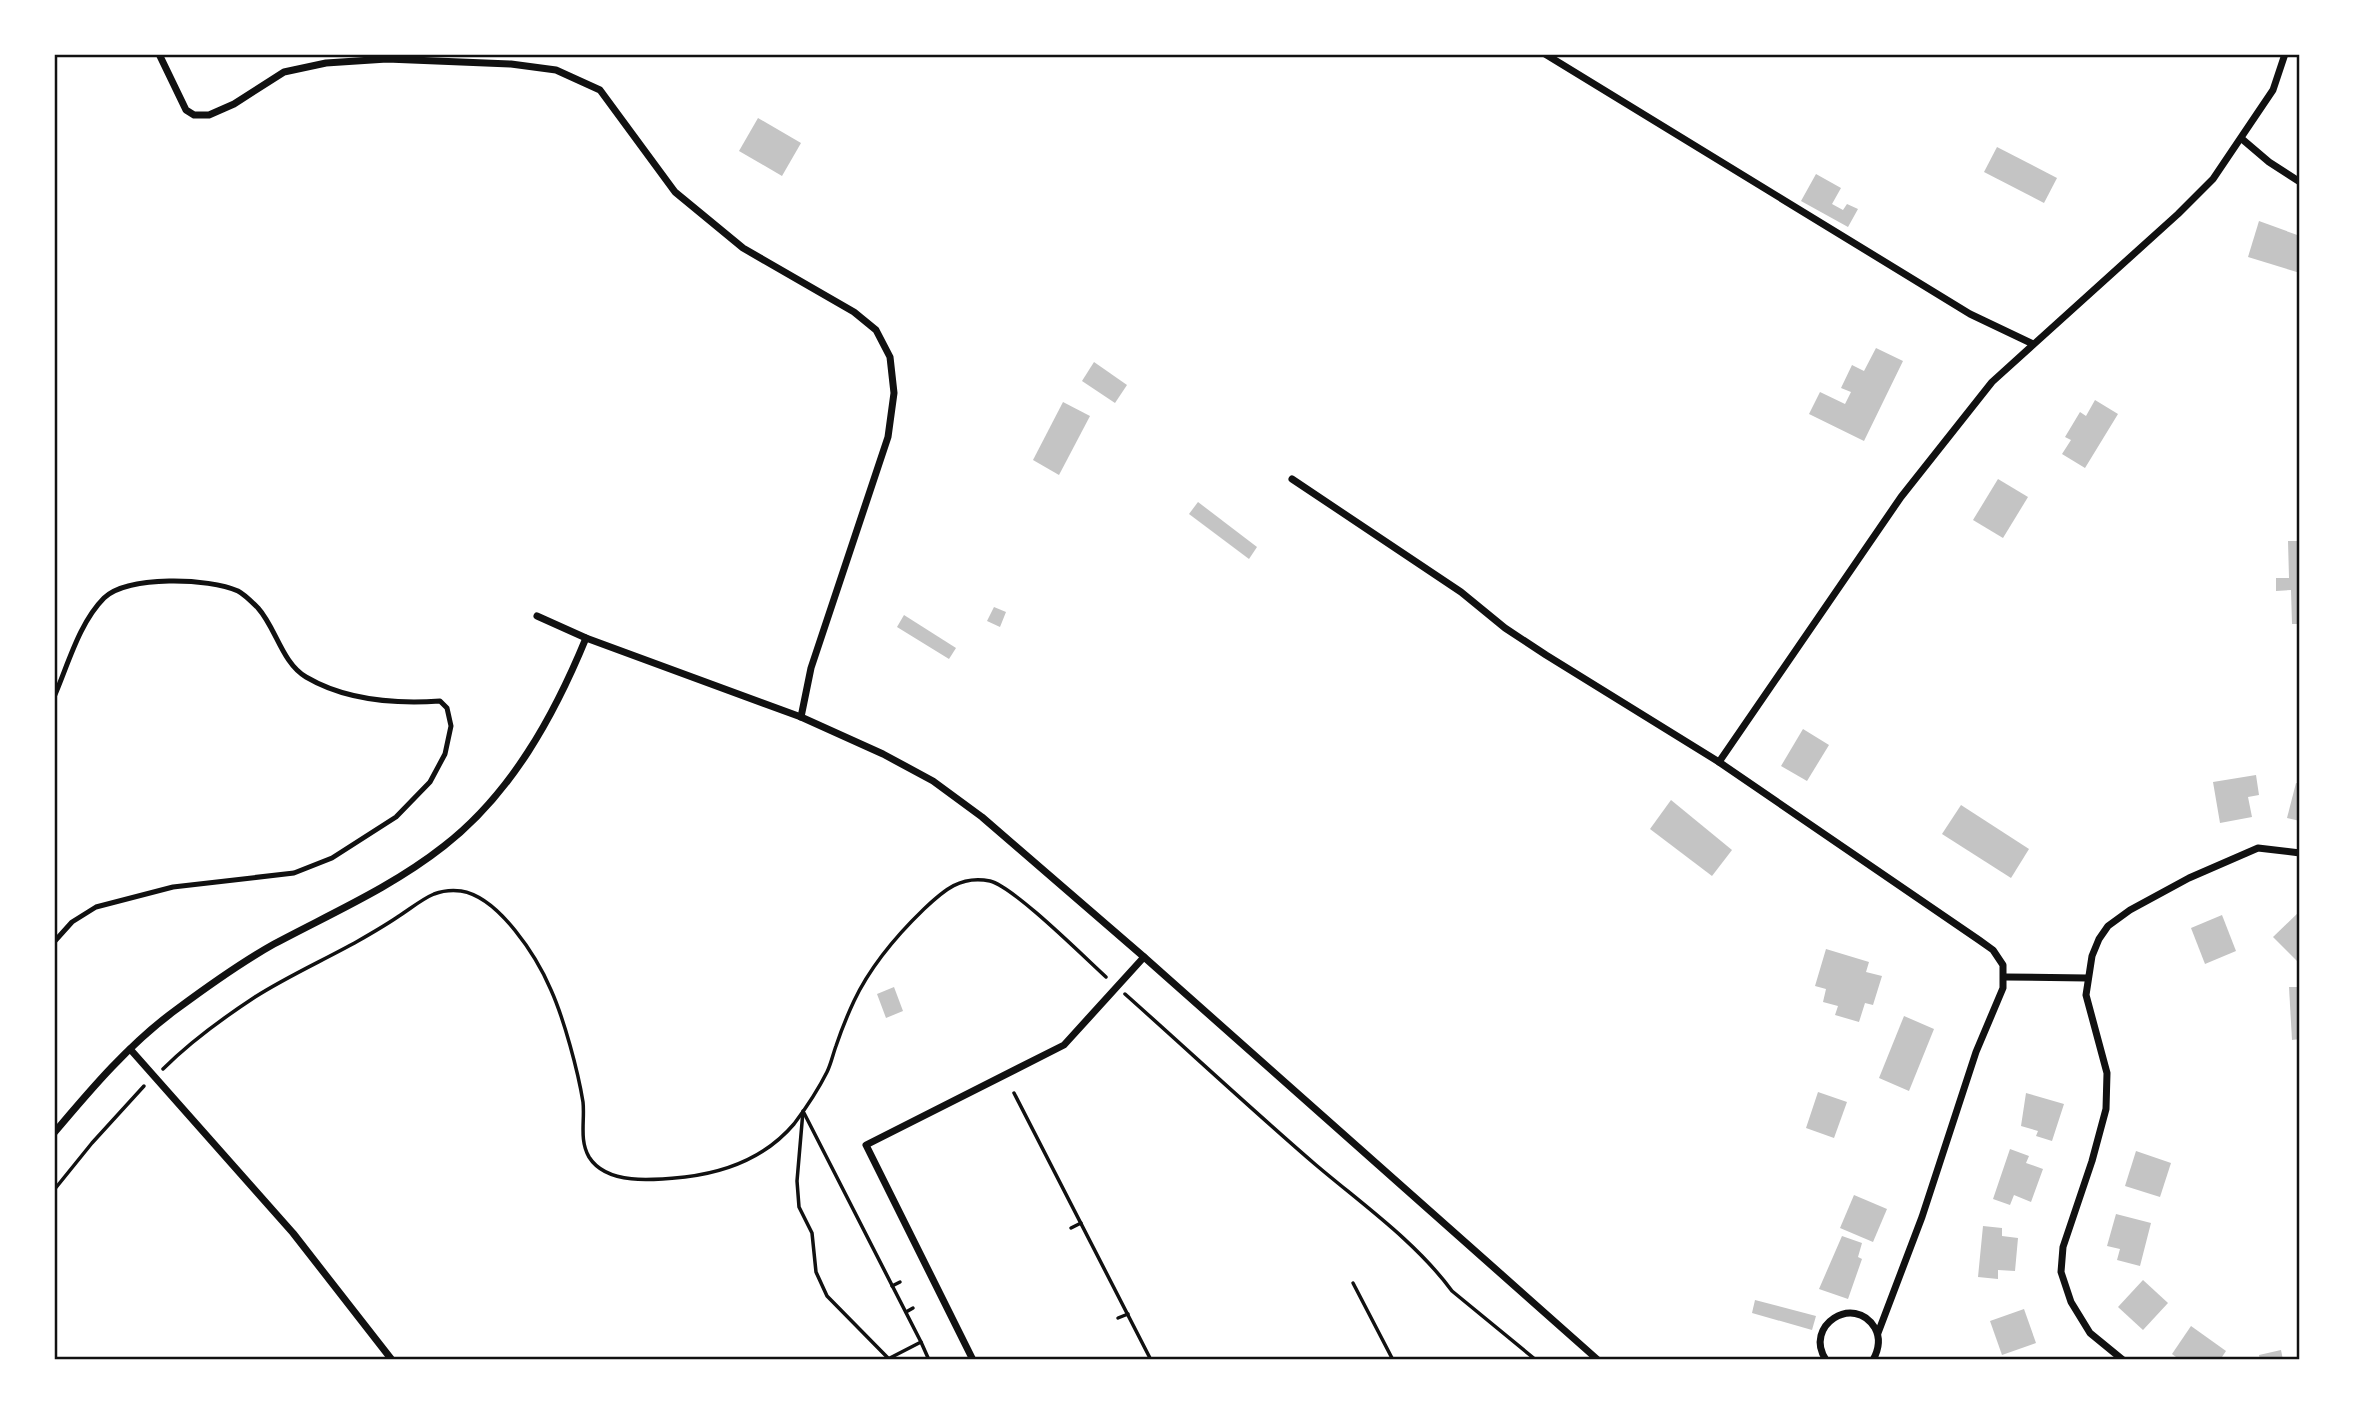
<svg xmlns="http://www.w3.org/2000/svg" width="2354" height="1414" font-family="Bitter,serif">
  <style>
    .building { fill: #c4c4c4 }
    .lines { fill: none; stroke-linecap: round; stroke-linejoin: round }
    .path { stroke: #111; stroke-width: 3.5 }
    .service { stroke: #111; stroke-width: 5 }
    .minor { stroke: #111; stroke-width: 7 }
    .neatline { fill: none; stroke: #111; stroke-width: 2.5 }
  </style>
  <rect width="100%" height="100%" fill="#fff"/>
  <g class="building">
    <polygon points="758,118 801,143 782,176 739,151"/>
    <polygon points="1997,147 2057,178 2044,203 1984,172"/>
    <polygon points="1816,174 1841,188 1832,204 1843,210 1847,204 1858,209 1848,227 1801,201"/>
    <polygon points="2259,221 2300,236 2300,273 2248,257"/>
    <polygon points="1876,348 1903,361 1864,441 1809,414 1820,392 1845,404 1851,392 1841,388 1852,365 1864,371"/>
    <polygon points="1094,362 1127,385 1115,403 1082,381"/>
    <polygon points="2095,400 2118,414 2085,468 2062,454 2071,440 2065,437 2080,412 2086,416"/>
    <polygon points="1063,402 1090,416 1059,475 1033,460"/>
    <polygon points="1998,479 2028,497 2003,538 1973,520"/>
    <polygon points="1198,502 1257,547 1249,559 1189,514"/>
    <polygon points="2288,541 2300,541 2300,624 2292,624 2291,590 2276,591 2276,578 2289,578"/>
    <polygon points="994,607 1006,612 1000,627 987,621"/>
    <polygon points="904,615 956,648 949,659 897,627"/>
    <polygon points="1803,729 1829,745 1807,781 1781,766"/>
    <polygon points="2256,775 2259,795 2248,797 2252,817 2220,823 2213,782"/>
    <polygon points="2296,783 2300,784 2300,821 2287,818"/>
    <polygon points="1671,800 1732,850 1712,876 1650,829"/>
    <polygon points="1961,805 2029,849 2011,878 1942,834"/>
    <polygon points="2300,911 2300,958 2297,961 2273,937"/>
    <polygon points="2222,915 2236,951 2205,964 2191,928"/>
    <polygon points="1826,949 1869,962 1866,972 1882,976 1873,1005 1865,1003 1859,1022 1835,1015 1838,1006 1823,1002 1826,989 1815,986"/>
    <polygon points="894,987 903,1011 886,1018 877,994"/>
    <polygon points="2289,987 2300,987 2300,1039 2292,1040"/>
    <polygon points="1904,1016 1934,1029 1909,1091 1879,1078"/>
    <polygon points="1818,1092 1847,1102 1834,1138 1806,1128"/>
    <polygon points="2026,1093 2064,1104 2052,1141 2036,1136 2038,1131 2021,1126"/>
    <polygon points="2010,1149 2029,1156 2026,1163 2043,1169 2031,1202 2014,1195 2010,1205 1993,1199"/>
    <polygon points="2136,1151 2171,1163 2160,1197 2125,1186"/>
    <polygon points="1854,1195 1887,1209 1873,1242 1840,1228"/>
    <polygon points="2116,1214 2151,1223 2140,1266 2117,1260 2120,1249 2107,1246"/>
    <polygon points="1983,1226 2002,1228 2002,1236 2018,1238 2015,1271 1998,1270 1998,1279 1978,1277"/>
    <polygon points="1842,1236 1862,1243 1858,1257 1862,1259 1848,1299 1819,1289"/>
    <polygon points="2143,1280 2168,1303 2143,1330 2118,1307"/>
    <polygon points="1755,1300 1816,1316 1812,1330 1752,1313"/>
    <polygon points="2024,1309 2036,1343 2002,1355 1990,1321"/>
    <polygon points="2191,1326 2226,1351 2220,1360 2180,1360 2172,1354"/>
    <polygon points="2281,1350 2283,1360 2260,1360 2259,1355"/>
  </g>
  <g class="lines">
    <g class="path">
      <path d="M1125 994C1189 1051 1251 1109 1316 1165 1362 1204 1416 1242 1452 1291L1536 1360"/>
      <path d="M163 1069C190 1042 223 1018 255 997 288 976 324 960 358 941 372 933 386 925 399 916 410 909 422 899 434 894 442 891 453 890 461 891 499 897 537 957 551 990 564 1019 578 1071 583 1102 585 1120 579 1140 589 1157 607 1186 656 1180 685 1177 727 1172 766 1157 794 1124 806 1108 818 1090 827 1072 831 1064 833 1054 836 1046 841 1031 847 1016 854 1001 871 965 896 936 924 909 944 890 961 875 990 881 1014 887 1084 957 1106 977"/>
      <polyline points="1014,1093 1151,1360"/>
      <polyline points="803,1111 797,1181 799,1207 812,1233 816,1272 827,1296 888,1358"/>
      <polyline points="804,1113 921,1342"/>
      <polyline points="54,1190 92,1143 144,1086"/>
      <polyline points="1071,1228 1081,1223"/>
      <polyline points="1353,1283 1393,1360"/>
      <polyline points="892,1286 900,1282"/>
      <polyline points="906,1312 913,1308"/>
      <polyline points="1118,1318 1128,1314"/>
      <polyline points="886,1360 921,1342 929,1360"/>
    </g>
    <path class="service" d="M54 697C68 665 79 623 104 598 128 575 209 578 238 591 244 594 253 603 258 608 276 628 282 663 306 677 345 700 396 704 440 701L447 708 451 726 445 754 430 782 396 817 332 858 294 873 173 887 96 907 72 922 54 942"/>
    <g class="minor">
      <polyline points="159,54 186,110 194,115 209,115 234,104 284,72 326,63 387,59 511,64 556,70 600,90 675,192 743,248 854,312 876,330 890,357 894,393 888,437 811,668 801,717"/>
      <polyline points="1545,54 1970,314 2033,344"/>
      <polyline points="2242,139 2269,162 2300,182"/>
      <polyline points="1292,479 1461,592 1505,628 1546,655 1719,762 1979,940 1993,950 2003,965 2003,988 1976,1052 1922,1217 1878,1333"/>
      <polyline points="537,616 586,638 801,717 883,754 933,781 982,817 1144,957 1598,1360"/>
      <polyline points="1719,762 1901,497 1992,382 2178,214 2213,179 2273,90 2285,54"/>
      <polyline points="2005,977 2087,978"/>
      <polyline points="130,1049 293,1233 392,1360"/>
      <path d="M54 1133C91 1089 130 1043 177 1009 208 986 240 963 274 944 332 913 392 887 444 846 511 794 554 716 586 638"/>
      <polyline points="973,1360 866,1145 1064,1045 1144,957"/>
      <path d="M1826 1360C1803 1326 1854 1293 1875 1328 1881 1339 1879 1349 1873 1360"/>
      <polyline points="2123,1360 2090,1333 2071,1302 2061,1272 2063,1247 2092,1161 2106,1109 2107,1073 2086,995 2092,956 2099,939 2108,926 2130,910 2189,878 2258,848 2300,853"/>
    </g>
  </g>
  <rect width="2354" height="1414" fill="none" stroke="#ffffff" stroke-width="112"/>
  <rect x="56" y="56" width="2242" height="1302" class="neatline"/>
</svg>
